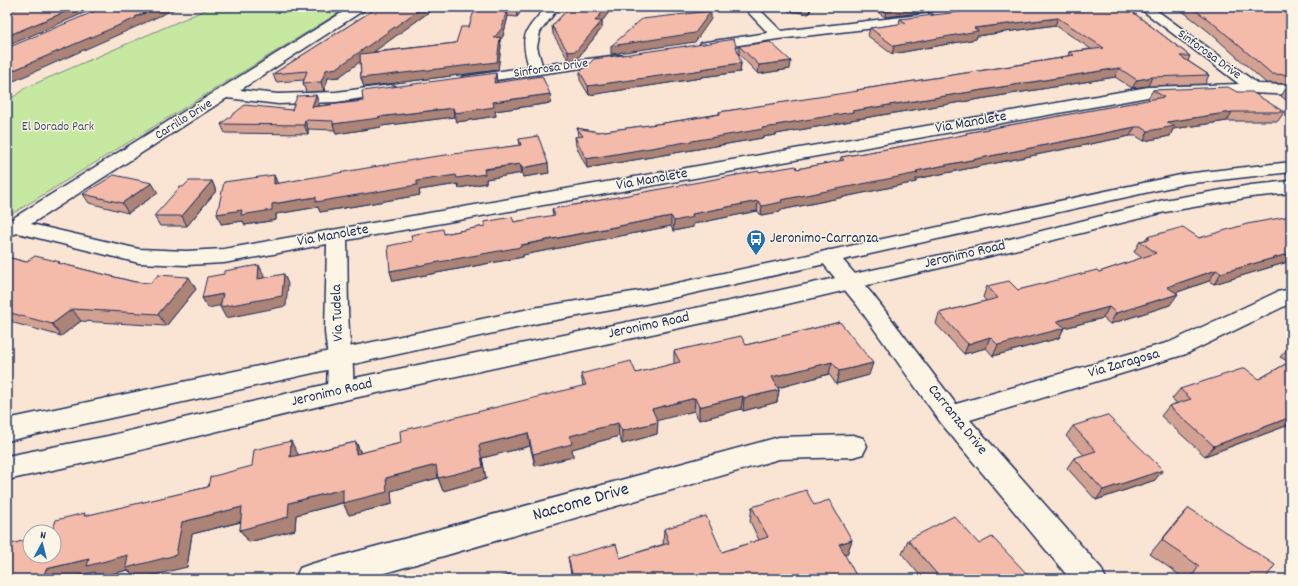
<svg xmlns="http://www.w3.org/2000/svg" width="1298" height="586" font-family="Dekko,sans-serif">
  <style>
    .green { fill: #c6e8a1; stroke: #708c80 }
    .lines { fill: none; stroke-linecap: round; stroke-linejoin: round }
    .minor-casing { stroke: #1b2f5e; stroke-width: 3 }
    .major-casing { stroke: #1b2f5e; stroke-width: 3 }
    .minor { fill: #fcf5e5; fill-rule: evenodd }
    .major { fill: #fcf5e5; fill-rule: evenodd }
    .wall { fill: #d2a192; stroke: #1b2f5e }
    .shaded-wall { fill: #ab8377; stroke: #1b2f5e }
    .building { fill: #f4bbaa; stroke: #1b2f5e }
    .labels { text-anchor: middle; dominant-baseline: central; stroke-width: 3; stroke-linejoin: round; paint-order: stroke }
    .far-street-label { font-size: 13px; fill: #1b2f5e; stroke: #fcf5e5 }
    .far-park-label { font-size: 13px; fill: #3d546b; stroke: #fcf5e5 }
    .street-label { font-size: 15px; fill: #1b2f5e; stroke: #fcf5e5 }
    .poi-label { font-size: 15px; fill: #1b2f5e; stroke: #fcf5e5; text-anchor: start }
    .near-street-label { font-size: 18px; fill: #1b2f5e; stroke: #fcf5e5 }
  </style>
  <rect width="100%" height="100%" fill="#fae4d3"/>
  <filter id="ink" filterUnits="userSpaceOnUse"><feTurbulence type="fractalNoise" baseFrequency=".025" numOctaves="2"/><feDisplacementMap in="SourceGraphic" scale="8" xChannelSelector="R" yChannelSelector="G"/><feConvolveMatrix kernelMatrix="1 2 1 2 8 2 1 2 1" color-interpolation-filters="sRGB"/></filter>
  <g filter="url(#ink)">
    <polygon class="green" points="212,7 348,7 7,217 7,100 15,96 25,88"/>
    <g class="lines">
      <g class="minor-casing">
        <g id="minor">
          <path d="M351 7H366L364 10 240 90 278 94 336 92 391 85 396 87 399 90 396 93 336 102 278 104 227 98 31 224 139 249 186 251 224 249 1148 87 1239 84 1138 7H1152L1258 84 1291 85V95L1254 93 1148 97 347 240C348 270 347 301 349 331 350 350 358 380 349 398L340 401 331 398 327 391 328 358 325 332 327 244 224 263 186 265 139 263 18 233 7 236V222Z"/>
          <path d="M546 7H559L540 32 537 47 542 65 619 55 624 56 626 59 624 62 619 63 467 84 462 83 460 80 462 77 467 76 529 67C519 34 525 32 546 7Z"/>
          <polygon points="751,7 763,7 761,11 781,31 928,14 933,15 934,18 933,21 928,22 778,39 706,50 701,49 699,46 701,43 706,42 768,33 748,12"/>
          <polygon points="829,250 836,252 873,295 956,404 1170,342 1277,292 1291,289 1291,303 1186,354 970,420 1101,568 1106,579 1070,579 941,423 857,305 822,262 819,257 822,252"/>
          <polygon points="853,435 863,438 867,446 863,454 853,457 779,459 364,579 295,579 300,568 311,564 779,437"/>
        </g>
      </g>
      <g class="major-casing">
        <g id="major">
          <polygon points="1291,162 1291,172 1185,184 645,304 539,323 7,441 7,419 539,307 645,290 1185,174"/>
          <polygon points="1291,181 1291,193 1251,197 1165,212 990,256 754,312 340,401 108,458 7,480 7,456 108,436 340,381 754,296 990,244 1164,200 1251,185"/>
        </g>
      </g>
      <use href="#minor" class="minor"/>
      <use href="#major" class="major"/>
    </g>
    <g class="wall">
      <polygon points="378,7 436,7 373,52 456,43 469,27 481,7 524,7 517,17 508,16 503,36 500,40 501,46 498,70 364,87 361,78 360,61 339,77 328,78 324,91 306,92 303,83 304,80 276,82 273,74"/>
      <polygon points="570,7 613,7 602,21 602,28 577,59 569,61 553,34 552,26"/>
      <polygon points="775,7 812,7 809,14 788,11 788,9"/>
      <polygon points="870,7 973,7 885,17"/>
      <polygon points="1126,7 1190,56 1188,61 1209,75 1205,84 1148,86 1132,88 1115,77 851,120 851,121 776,134 776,135 762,137 762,138 587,168 576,146 575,137 578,137 577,128 598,132 664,123 719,114 719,112 857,92 857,90 1061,58 1061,57 1068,56 1069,52 1091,49 1055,25 977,36 976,39 892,54 868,36 870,28 899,24 900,19"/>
      <polygon points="1177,7 1291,7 1291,84 1266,83 1208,31"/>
      <polygon points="686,46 686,47 741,63 740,72 701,77 701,78 589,95 580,80 580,72"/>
      <polygon points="739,46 790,69 758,74 739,54"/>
      <polygon points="497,82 550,94 551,103 495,111 496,116 457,122 454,117 381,126 381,127 336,134 335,130 308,129 308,134 225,133 221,124 292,110 316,95 319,104 318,106"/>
      <polygon points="1287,87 1291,87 1291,104 1281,96"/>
      <polygon points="1153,90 1237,92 1284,112 1278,121 1227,121 1173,129 1170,136 1144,141 1136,136 1130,136 916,179 916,182 781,210 780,212 761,215 757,211 693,224 693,227 673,231 671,226 523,255 523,257 393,281 390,271 412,241 444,234 485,226 484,222 514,222 553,216 552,209 760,172 797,169 840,161 841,157 938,140 966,135 966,133 1150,100 1148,98"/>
      <polygon points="519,139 549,173 523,177 522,173 486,179 486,183 459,188 458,184 419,190 420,195 320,212 318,207 276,214 276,220 245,225 243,221 221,224 274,175 277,184 520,145"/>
      <polygon points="212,181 216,191 187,226 160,226 154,216 183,187"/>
      <polygon points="158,193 128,213 89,203 83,194"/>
      <polygon points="1291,216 1291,261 1214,284 1209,281 1175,293 1170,305 1110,324 1103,318 1064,328 1059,338 993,356 986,348 964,354 936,324 939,313 986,301 983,297 987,286 1018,290 1099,272 1142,258 1134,252 1140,241 1145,240 1147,237 1199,238"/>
      <polygon points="7,257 26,262 62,264 135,282 196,289 166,326 81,321 61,336 14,323 7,314"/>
      <polygon points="840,322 869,375 836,384 829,374 778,388 779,390 777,402 743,411 741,409 699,420 694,411 657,420 657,434 622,444 619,436 572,449 573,457 535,466 530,446 482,458 486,479 443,491 438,478 391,491 392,504 349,515 343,503 296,515 295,530 249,542 240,530 241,522 192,534 187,567 128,570 99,577 94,572 66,579 7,579 30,556 87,516 208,487 298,454 298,455 356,442 361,453 401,443 583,386 581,374 636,373 674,364 674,351 746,345"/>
      <polygon points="1291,345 1291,427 1288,428 1286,426 1205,456 1161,416 1169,406 1177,403 1172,399 1180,389 1259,379 1289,362 1280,357 1289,347"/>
      <polygon points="1073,426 1155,480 1096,500 1067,468 1074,458 1084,455 1066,436"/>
      <polygon points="814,505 852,540 847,554 844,555 858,579 553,579 571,574 568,557 620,558 664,544 663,543 664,529 722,552 759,540 750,521 752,507"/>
      <polygon points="1189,508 1265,579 1185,579 1150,554 1176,522"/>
      <polygon points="908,540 979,544 1029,576 1027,579 923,579 902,554"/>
    </g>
    <g class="shaded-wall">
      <polygon points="77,7 98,7 7,46 7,36"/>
      <polygon points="159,7 179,7 140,25 7,84 7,73"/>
      <polygon points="423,7 436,7 339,77 328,78 324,91 321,82 326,70"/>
      <polygon points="517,7 524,7 517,17 516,9"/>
      <polygon points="607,7 613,7 602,21 602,28 577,59 569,61 568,52 595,21"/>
      <polygon points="810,7 812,7 809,14"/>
      <polygon points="909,7 973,7 885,17 886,10"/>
      <polygon points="507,8 508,16 503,36 500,40 501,46 498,70 364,87 361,78 494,38"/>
      <polygon points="711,11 711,19 695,42 611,54 611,46"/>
      <polygon points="1058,18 1055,25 977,36 976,39 892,54 894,46 974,28"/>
      <polygon points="791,61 790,69 758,74 759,65"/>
      <polygon points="741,63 740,72 701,77 701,78 589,95 588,86"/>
      <polygon points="1119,68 1115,77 851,120 851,121 776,134 776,135 762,137 762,138 587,168 586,159 762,128 776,125 852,111"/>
      <polygon points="496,73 497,82 496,91 494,83"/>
      <polygon points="1152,77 1148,86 1132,88 1137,80"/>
      <polygon points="550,94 551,103 495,111 496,116 457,122 455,113 493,102"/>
      <polygon points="316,95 319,104 315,116 312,107"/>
      <polygon points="453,108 454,117 381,126 381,127 336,134 333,124 378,117"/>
      <polygon points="1232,112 1227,121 1173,129 1170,136 1144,141 1148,131 1167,122"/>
      <polygon points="305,120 308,129 308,134 304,125"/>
      <polygon points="1135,127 1130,136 916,179 916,182 781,210 780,212 761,215 762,206 781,200 916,171"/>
      <polygon points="548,163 549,173 523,177 522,168"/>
      <polygon points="520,164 522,173 486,179 486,183 459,188 458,184 419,190 420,195 320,212 318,207 276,214 276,220 245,225 243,221 221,224 217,214 272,204"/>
      <polygon points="274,175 278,184 274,184"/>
      <polygon points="212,181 216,191 187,226 182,216"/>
      <polygon points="152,183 158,193 128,213 122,203"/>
      <polygon points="758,201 757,211 693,224 693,227 673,231 674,221 692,214"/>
      <polygon points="671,216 671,226 523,255 523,257 393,281 390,271"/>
      <polygon points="1291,253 1291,261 1214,284 1221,273"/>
      <polygon points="259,265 264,275 262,289 258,279"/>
      <polygon points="1216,270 1209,281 1160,298 1167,287"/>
      <polygon points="284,274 288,284 286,306 226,318 220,307"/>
      <polygon points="189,277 196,289 166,326 158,314"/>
      <polygon points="223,294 228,304 208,308 202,298"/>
      <polygon points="1178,294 1170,305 1110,324 1116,313"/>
      <polygon points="1109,307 1103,318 1064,328 1059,338 993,356 998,345 1057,321"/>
      <polygon points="72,309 81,321 61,336 52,324"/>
      <polygon points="990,337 986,348 964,354 968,344"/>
      <polygon points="832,362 829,374 770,390 772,377"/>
      <polygon points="873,363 869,375 836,384 839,371"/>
      <polygon points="779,390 777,402 743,411 744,398"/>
      <polygon points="743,396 741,409 699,420 699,407"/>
      <polygon points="695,398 694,411 652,422 652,409"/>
      <polygon points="1291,417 1291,420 1286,426 1205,456 1214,446"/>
      <polygon points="658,422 657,434 622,444 622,431"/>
      <polygon points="618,423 619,436 572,449 573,457 535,466 533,454 570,436"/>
      <polygon points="528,433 530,446 482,458 486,479 443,491 438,478 479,445"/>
      <polygon points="291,441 298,454 297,470 290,457"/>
      <polygon points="356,442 361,454 356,454"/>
      <polygon points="436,465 441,477 391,491 392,504 349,515 343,503 386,478"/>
      <polygon points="1163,470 1155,480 1096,500 1103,490"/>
      <polygon points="343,489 349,501 296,515 295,530 249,542 240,530 289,503"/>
      <polygon points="242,507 251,519 192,534 187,567 138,579 137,579 128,570 99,577 94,572 66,579 43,579 46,569 89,559 128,555 182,522"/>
      <polygon points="852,540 847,554 834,558 839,544"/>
    </g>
    <g class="building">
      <polygon points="21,7 77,7 7,36 7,12"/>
      <polygon points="105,7 159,7 135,17 136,18 7,73 7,48"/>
      <polygon points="378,7 423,7 337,68 326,70 321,82 303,83 307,71 273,74"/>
      <polygon points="481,7 517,7 516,9 507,8 502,28 494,38 500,37 497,62 361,78 360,54 456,43 461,27 469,27 473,14"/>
      <polygon points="570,7 607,7 595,21 602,21 576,51 568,52 552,26"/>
      <polygon points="883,7 909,7 886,10"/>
      <polygon points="1001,7 1126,7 1190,56 1180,56 1209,75 1152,77 1137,80 1119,68 852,111 853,112 776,125 777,126 762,128 763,129 586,159 575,137 583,136 577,128 598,132 664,123 721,114 719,112 858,91 857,90 1062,58 1061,57 1074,55 1069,52 1104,48 1058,18 974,28 978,31 894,46 870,28 906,23 900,19"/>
      <polygon points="1191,7 1291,7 1291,75 1272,74 1213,23"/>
      <polygon points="711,11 695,33 611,46 642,19"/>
      <polygon points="734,39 741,63 701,69 702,70 588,86 580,72 594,59 686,46 685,47"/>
      <polygon points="770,42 791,61 759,65 739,46"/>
      <polygon points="496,73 494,83 542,76 550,94 493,102 494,107 455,113 453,108 378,117 379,118 333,124 333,121 305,120 304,125 221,124 245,105 292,110 297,96 316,95 312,107 363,101 362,91"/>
      <polygon points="1228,87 1237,92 1252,92 1284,112 1232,112 1167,122 1175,126 1148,131 1141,127 1135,127 916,171 918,173 781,200 782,202 762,206 758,201 692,214 693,217 674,221 671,216 521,245 521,247 390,271 388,246 412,241 411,235 443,229 444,234 485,226 484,222 512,217 514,222 555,215 552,209 759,171 760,172 796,166 797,169 844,160 841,157 938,140 967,134 966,133 1164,97 1153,90"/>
      <polygon points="1287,87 1291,87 1291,91"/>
      <polygon points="538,136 548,163 522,168 520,164 484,169 485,174 457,178 456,175 417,181 417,185 316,202 316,197 272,204 272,210 241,215 242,210 217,214 224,182 274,175 274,184 431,157 521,145 519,139"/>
      <polygon points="114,175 152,183 122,203 83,194"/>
      <polygon points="189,181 212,181 182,216 154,216 180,187 183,187"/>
      <polygon points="1291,216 1291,253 1221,273 1216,270 1167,287 1178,294 1116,313 1109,307 1057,321 1065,328 998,345 990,337 968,344 939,313 998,298 987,286 1009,281 1018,290 1097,270 1099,272 1156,253 1140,241 1150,239 1147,237 1183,227 1199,238 1247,224"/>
      <polygon points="35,256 60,262 58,263 135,282 151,283 158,275 189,277 158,314 72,309 52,324 7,312 7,309 12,306 7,305 7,257 26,262"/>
      <polygon points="259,265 258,279 284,274 282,296 220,307 223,294 202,298 207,277 224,274 224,271"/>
      <polygon points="840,322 873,363 839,371 832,362 772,377 779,390 744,398 743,396 699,407 695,398 652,409 658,422 622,431 618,423 570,436 572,444 533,454 528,433 479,445 483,467 438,478 436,465 386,478 387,492 343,503 343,489 289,503 288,517 240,530 242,507 182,522 176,555 126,568 128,555 87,566 89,559 46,569 43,579 7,579 7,545 30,539 30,556 54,556 54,532 52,532 56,520 85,513 84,516 208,487 210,477 252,466 254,450 291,441 290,457 356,442 356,454 401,443 400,431 586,385 581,374 631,361 636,373 680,362 674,351 741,336 746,345"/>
      <polygon points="1291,361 1291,417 1214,446 1169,406 1191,399 1180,389 1245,368 1259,379"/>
      <polygon points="1107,415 1163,470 1103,490 1074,458 1096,451 1073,426"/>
      <polygon points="806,490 814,505 829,500 852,540 839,544 858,579 755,579 754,578 751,579 553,579 572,573 568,557 616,544 620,558 669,543 664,529 706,516 722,552 768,537 752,507"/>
      <polygon points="1189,508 1275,565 1265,579 1196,579 1192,576 1199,566 1162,540"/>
      <polygon points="954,516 979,544 992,537 1029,576 1025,579 941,579 908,540"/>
      <polygon points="510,574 511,579 494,579"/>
    </g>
  </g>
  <defs>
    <g id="bus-pin" transform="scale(1)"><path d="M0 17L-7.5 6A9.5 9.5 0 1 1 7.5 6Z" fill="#1f6fb2" stroke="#fcf5e5"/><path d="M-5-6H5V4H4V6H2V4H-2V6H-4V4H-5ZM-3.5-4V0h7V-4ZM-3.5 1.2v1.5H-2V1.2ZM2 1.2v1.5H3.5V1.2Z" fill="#fff"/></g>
  </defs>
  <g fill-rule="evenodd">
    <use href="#bus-pin" x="756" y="239"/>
  </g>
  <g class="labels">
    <g class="far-street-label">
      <text transform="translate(1209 55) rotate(36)">Sinforosa Drive</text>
      <text transform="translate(551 69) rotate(-8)">Sinforosa Drive</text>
      <text transform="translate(184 120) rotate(-32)">Carrillo Drive</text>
    </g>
    <g class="far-park-label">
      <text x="58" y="127">El Dorado Park</text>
    </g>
    <g class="street-label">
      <text transform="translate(971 123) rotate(-10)">Via Manolete</text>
      <text transform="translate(652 180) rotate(-10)">Via Manolete</text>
      <text transform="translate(333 236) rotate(-10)">Via Manolete</text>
      <text transform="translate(965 255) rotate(-13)">Jeronimo Road</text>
      <text transform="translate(338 313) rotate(-92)">Via Tudela</text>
      <text transform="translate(649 326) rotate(-12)">Jeronimo Road</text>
      <text transform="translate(1124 364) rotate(-16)">Via Zaragosa</text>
      <text transform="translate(332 393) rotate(-13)">Jeronimo Road</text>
      <text transform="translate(957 420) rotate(51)">Carranza Drive</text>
    </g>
    <g class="poi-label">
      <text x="770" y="239">Jeronimo-Carranza</text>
    </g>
    <g class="near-street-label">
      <text transform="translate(581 503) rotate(-16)">Naccome Drive</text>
    </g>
  </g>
  <rect width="1298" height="586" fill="none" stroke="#fcf5e5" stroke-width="24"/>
  <rect x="12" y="12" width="1274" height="562" fill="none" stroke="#1b2f5e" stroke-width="1.5" filter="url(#ink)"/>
  <g transform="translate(42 544) rotate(7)"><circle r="19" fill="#fcf5e5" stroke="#a2a6af"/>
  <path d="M0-3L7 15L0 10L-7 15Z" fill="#1f6fb2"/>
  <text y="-6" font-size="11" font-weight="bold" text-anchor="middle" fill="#1b2f5e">N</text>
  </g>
</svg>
